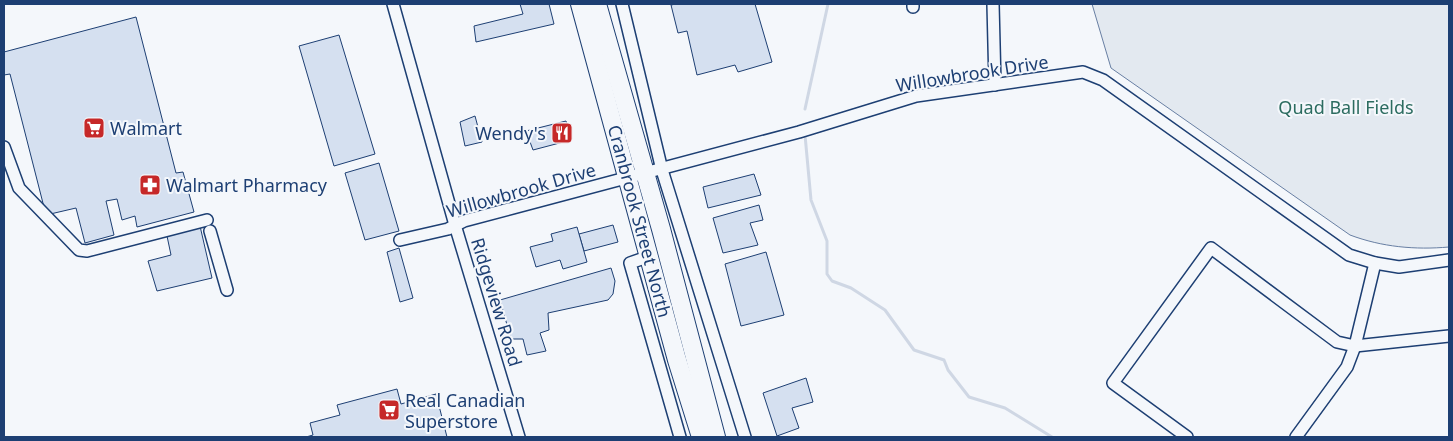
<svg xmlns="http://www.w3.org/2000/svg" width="1453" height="441" font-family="'Noto Sans',sans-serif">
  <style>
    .green { fill: #e3e9f0; stroke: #687fa3 }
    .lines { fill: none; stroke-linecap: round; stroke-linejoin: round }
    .stream { stroke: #cfd7e4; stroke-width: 3 }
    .building { fill: #d5e0f0; stroke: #1d3f73 }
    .minor-casing { stroke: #1d3f73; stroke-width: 14 }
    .highway-casing { stroke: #1d3f73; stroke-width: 20 }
    .minor { stroke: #f4f7fb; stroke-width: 11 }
    .highway { stroke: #f4f7fb; stroke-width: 18 }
    .labels { text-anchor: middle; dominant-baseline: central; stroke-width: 4; stroke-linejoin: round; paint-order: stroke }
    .street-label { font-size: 18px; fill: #1d3f73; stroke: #f4f7fb }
    .park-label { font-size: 18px; fill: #2c6c60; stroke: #f4f7fb }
    .poi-label { font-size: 18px; fill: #1d3f73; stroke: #f4f7fb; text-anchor: start }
  </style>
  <rect width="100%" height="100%" fill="#f4f7fb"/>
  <path class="green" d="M1092 4H1449V247C1415 250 1382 247 1350 235L1111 68Z"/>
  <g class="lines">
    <g class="stream">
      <polyline points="805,109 828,4"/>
      <polyline points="805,135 811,200 827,241 827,274 832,281 851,288 885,310 914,350 944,360 948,370 969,397 1005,408 1052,437"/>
    </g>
  </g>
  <g class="building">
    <polygon points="520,4 549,4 554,24 476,42 474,26 523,14"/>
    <polygon points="676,4 755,4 772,62 738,72 735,65 697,75 687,31 678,33 671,5"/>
    <polygon points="136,17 176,173 183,172 194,212 137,227 135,216 122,220 117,199 106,201 114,235 85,243 76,208 46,215 10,74 4,75 4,52"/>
    <polygon points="339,35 375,154 334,166 299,46"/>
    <polygon points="475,116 482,142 465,146 460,122"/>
    <polygon points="566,121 571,140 533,150 526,131"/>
    <polygon points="379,163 399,231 365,240 345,173"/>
    <polygon points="754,174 761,195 708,208 703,187"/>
    <polygon points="759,205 763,220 750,223 758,245 723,253 713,218"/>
    <polygon points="613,225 618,242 584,251 579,234"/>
    <polygon points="200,226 212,278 157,291 148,261 171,255 167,236"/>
    <polygon points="577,227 587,262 563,269 560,260 536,267 530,247 553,241 551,234"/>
    <polygon points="399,248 413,298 400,302 387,252"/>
    <polygon points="766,252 784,315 741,326 725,264"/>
    <polygon points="611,268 615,281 613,294 608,300 548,313 549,330 540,333 546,351 527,355 523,339 511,339 500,300"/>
    <polygon points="806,378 813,402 792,408 799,428 777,436 763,393"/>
    <polygon points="397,389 401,404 436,394 447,437 306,437 313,435 310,423 340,415 337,405"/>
  </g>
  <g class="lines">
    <g class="minor-casing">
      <g id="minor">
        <polyline points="393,4 455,225 519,437"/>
        <polyline points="622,4 662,170 745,437"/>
        <polyline points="993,4 995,85"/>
        <polyline points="913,7 913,4"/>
        <polyline points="4,147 19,188 79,250 87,251 207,220"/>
        <polyline points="210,231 227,290"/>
        <polyline points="400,240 448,229 464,221 513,208 799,132 916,96 1083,72 1103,80 1349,255 1375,263 1399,267 1449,260"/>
        <polyline points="650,256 630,263 680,437"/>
        <polyline points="1187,437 1113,383 1211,248 1337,342 1355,346 1449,336"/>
        <polyline points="1296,437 1347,367 1355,346 1375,263"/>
      </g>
    </g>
    <g class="highway-casing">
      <g id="highway">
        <polyline points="580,4 677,360 701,437"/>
        <polyline points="597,4 661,229 716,437"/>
      </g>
    </g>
    <use href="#minor" class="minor"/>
    <use href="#highway" class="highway"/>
  </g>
  <defs>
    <g id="supermarket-square" transform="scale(1.125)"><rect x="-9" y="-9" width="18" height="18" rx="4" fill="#c62828" stroke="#f4f7fb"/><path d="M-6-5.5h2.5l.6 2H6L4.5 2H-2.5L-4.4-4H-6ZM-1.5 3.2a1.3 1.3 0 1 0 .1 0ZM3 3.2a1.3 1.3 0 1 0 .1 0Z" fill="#fff"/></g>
    <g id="restaurant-square" transform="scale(1.125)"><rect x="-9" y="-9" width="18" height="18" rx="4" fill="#c62828" stroke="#f4f7fb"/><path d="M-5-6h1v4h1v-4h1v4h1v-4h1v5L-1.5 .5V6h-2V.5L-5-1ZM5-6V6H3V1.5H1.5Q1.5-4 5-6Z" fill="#fff"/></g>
    <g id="pharmacy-square" transform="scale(1.125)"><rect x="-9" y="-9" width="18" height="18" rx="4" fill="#c62828" stroke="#f4f7fb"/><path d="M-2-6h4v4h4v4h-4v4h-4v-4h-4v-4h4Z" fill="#fff"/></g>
  </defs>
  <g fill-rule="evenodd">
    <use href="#supermarket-square" x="94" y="128"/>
    <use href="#restaurant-square" x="562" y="133"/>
    <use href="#pharmacy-square" x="150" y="185"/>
    <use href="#supermarket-square" x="389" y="410"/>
  </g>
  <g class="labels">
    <g class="street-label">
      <text transform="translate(972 73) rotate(-9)">Willowbrook Drive</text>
      <text transform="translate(521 190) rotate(-16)">Willowbrook Drive</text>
      <text transform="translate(640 221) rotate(75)">Cranbrook Street North</text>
      <text transform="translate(497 302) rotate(73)">Ridgeview Road</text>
    </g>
    <g class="park-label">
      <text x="1346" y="107">Quad Ball Fields</text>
    </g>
    <g class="poi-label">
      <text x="110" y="128">Walmart</text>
      <text x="546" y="133" text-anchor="end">Wendy's</text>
      <text x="166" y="185">Walmart Pharmacy</text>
      <text x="405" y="400">Real Canadian<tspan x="405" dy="21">Superstore</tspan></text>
    </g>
  </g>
  <rect width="1453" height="441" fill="none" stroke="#1d3f73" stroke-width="10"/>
</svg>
